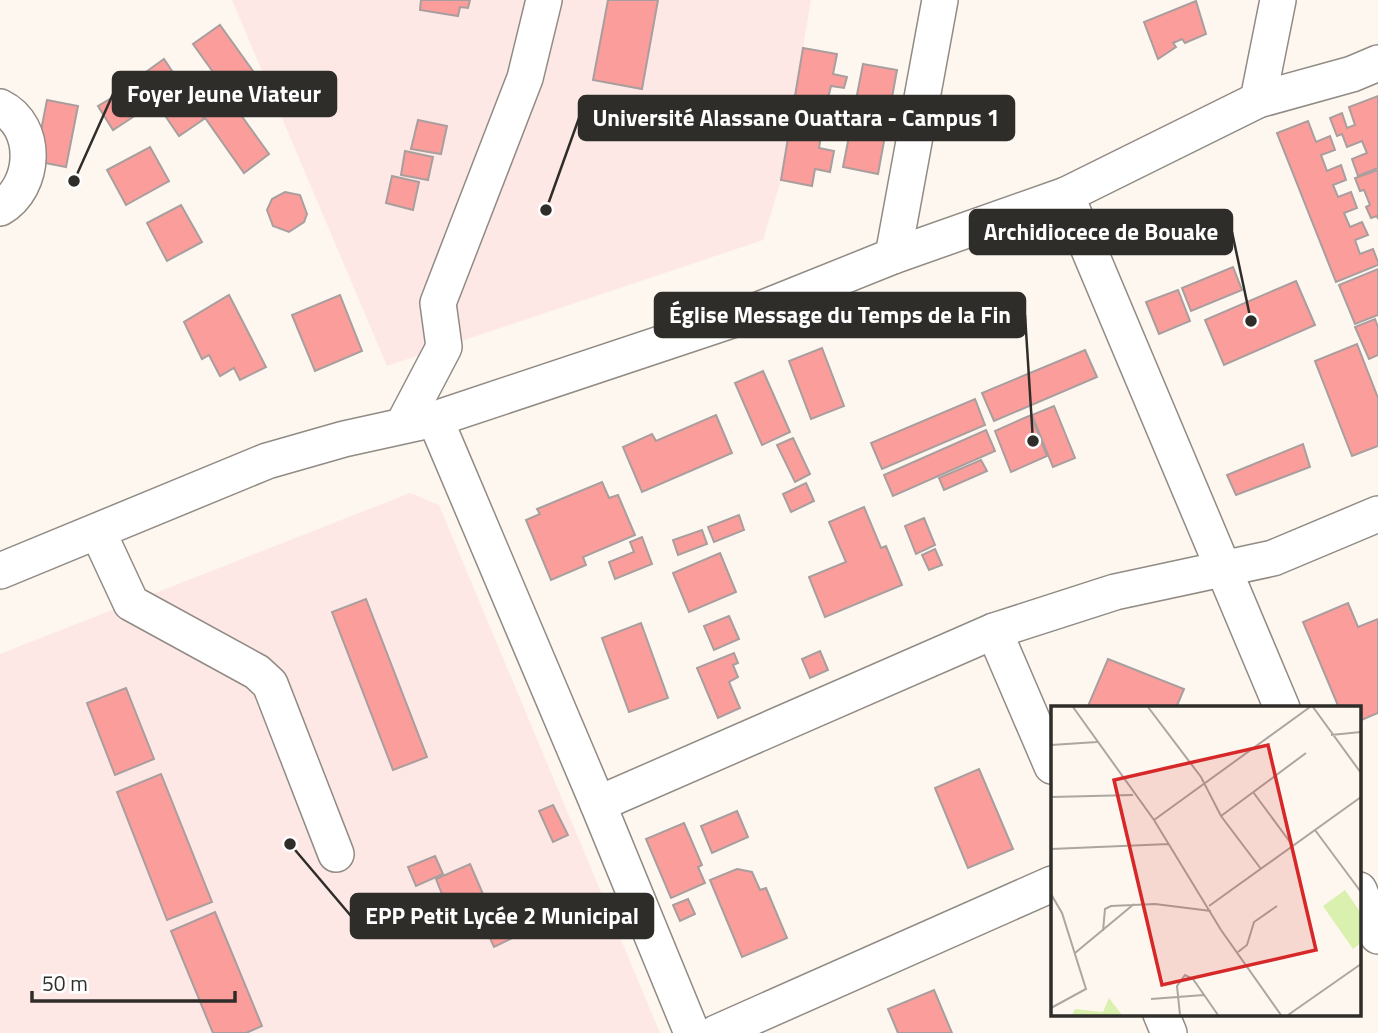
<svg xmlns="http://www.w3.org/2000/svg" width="1378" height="1033" font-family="'Titillium Web',sans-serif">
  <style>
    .education { fill: #fee8e6 }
    .building { fill: #fb9d9b; stroke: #a99e9e; stroke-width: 2 }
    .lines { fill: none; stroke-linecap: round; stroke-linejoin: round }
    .minor-casing { stroke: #918b85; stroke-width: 38 }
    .minor { stroke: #fff; stroke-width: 35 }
    .inset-road { fill: none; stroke: #aba6a0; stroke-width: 2 }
    .view { fill: #d62828; fill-opacity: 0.15; stroke: #d62828; stroke-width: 3.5 }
    .inset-edge { fill: none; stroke: #2f2d2a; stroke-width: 3.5 }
    .leader { fill: none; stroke: #2f2d2a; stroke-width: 2.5 }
    .callout-dot { fill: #2f2d2a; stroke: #fff; stroke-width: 2.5 }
    .callout { fill: #2f2d2a; stroke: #2f2d2a; stroke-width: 2.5 }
    .callout-label { font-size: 23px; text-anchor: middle; font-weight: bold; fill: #fff }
  </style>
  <rect width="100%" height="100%" fill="#fdf7ef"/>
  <g class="education">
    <polygon points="232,0 811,0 781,180 763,240 387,366"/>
    <polygon points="410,493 439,505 660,1033 0,1033 0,654"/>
  </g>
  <g class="building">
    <polygon points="421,0 470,0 468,8 460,7 458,16 420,10"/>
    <polygon points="608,0 658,0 642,89 593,80"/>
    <polygon points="1196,1 1206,34 1185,43 1182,39 1173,43 1176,47 1158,59 1144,22"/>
    <polygon points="220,25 258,78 231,97 193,44"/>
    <polygon points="803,48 837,54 833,74 847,77 844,88 831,86 828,98 843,101 839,122 824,119 819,148 834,151 830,172 815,169 812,186 781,180"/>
    <polygon points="164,59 204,119 179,136 139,77"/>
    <polygon points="863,64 897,70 878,174 843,167"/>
    <polygon points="118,94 133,117 113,130 98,106"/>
    <polygon points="1378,96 1378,168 1358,176 1352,159 1367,153 1362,141 1347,147 1342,134 1337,136 1330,118 1342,113 1347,128 1355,125 1349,107"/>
    <polygon points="228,97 269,154 244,173 203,115"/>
    <polygon points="47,100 78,106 66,167 35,161"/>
    <polygon points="418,120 447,126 441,154 411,149"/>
    <polygon points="1308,121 1316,142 1330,136 1335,150 1321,155 1327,171 1341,165 1346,180 1333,185 1338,197 1351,192 1357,208 1344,213 1350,227 1362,222 1368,235 1355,240 1360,254 1373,249 1378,262 1378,265 1336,282 1277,133"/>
    <polygon points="150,147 169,181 126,205 107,170"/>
    <polygon points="405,151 433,157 428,180 401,175"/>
    <polygon points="1378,170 1378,219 1377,216 1371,218 1366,207 1370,205 1364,190 1360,191 1355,178"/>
    <polygon points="392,176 419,182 413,210 386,203"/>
    <polygon points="285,192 300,195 307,214 304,222 289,232 273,226 267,210 272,199"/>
    <polygon points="181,205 202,242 167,261 147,223"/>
    <polygon points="1233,267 1242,290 1191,311 1182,288"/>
    <polygon points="1378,269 1378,315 1355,324 1339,285"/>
    <polygon points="1296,281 1315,325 1224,365 1205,320"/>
    <polygon points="1178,290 1190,321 1159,334 1146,302"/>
    <polygon points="229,295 266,367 240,380 234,368 220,376 209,355 202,359 184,322"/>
    <polygon points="340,295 362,351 315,371 292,315"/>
    <polygon points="1375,319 1378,327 1378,355 1369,359 1355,327"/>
    <polygon points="1357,344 1378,398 1378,446 1352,456 1315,361"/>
    <polygon points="822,348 844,406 811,419 789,361"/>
    <polygon points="1085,350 1097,377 994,421 982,393"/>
    <polygon points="763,371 790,432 762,445 735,383"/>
    <polygon points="975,399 985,425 882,469 871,443"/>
    <polygon points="1054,406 1075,458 1053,467 1032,415"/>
    <polygon points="716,415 732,453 642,492 623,447 652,434 656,441"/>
    <polygon points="1031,415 1047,456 1011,472 995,431"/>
    <polygon points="986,430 995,451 893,496 884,475"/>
    <polygon points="793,438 810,474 795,482 777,445"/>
    <polygon points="1303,444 1310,467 1236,495 1227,475"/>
    <polygon points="981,460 987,471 944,490 939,478"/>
    <polygon points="602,482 609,498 618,495 635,535 583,557 586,565 551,580 526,520 540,514 537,509"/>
    <polygon points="806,483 814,501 791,512 783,494"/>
    <polygon points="864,507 881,548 886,546 902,585 825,617 809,577 846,562 829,522"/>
    <polygon points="739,515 744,530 714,542 708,527"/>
    <polygon points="924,518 935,545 916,554 905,526"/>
    <polygon points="702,530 707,544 678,555 673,540"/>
    <polygon points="642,537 652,564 615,579 609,562 634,552 630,542"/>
    <polygon points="935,549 942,565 929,570 922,555"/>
    <polygon points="720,553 736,592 689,612 673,573"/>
    <polygon points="366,599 427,757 393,770 332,612"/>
    <polygon points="1348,603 1358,627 1378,619 1378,713 1359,721 1359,708 1339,708 1303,622"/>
    <polygon points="729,616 739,639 714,650 704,626"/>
    <polygon points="641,623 668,698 629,712 602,638"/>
    <polygon points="820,651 828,670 810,678 802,659"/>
    <polygon points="734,653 738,663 733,665 738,677 729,682 740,708 718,718 697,668"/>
    <polygon points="1108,659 1184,689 1176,708 1088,706"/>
    <polygon points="126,688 154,759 115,775 87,703"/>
    <polygon points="979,769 1013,849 968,868 935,788"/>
    <polygon points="161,774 212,902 167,920 117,792"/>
    <polygon points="553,805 568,835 553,842 539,811"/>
    <polygon points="737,811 748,837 712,853 701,826"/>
    <polygon points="684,823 702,865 698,867 705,883 671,898 646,839"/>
    <polygon points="435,856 443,874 416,886 408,867"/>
    <polygon points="470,864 483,894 448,909 436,879"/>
    <polygon points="737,869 752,872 760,890 766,888 787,938 742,957 710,880"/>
    <polygon points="688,899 695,914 680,921 673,905"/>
    <polygon points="215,912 262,1026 246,1033 213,1033 171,931"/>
    <polygon points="524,920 529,930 494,947 489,936"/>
    <polygon points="934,990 952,1033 898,1033 888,1009"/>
  </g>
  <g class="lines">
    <g class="minor-casing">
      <g id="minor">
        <polyline points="1258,100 1278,0"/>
        <path d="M0 107C39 126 36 187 0 208"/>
        <polyline points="1066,195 1282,708"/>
        <polyline points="893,256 940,0"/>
        <polyline points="435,419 598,804 692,1033"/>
        <polyline points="403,425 444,347 438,303 525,78 544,0"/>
        <polyline points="98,532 131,603 257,672 270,684 336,854"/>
        <polyline points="0,571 267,461 344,439 435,419 741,317 893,256 1066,195 1258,100 1352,74 1378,63"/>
        <polyline points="994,631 1052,766"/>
        <polyline points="598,804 994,631 1115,592 1273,558 1378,514"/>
        <polyline points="1359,890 1378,936"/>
        <polyline points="1161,1014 1169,1033"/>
        <polyline points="716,1033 1052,884"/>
      </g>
    </g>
    <use href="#minor" class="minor"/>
  </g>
  <g transform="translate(1051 706)">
    <rect width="310" height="310" fill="#fdf7ef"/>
    <path d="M294 184 310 207V237L302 243 272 200ZM58 292 71 309H21L24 303 52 306Z" fill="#daf0ae"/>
    <path class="inset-road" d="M22 1 103 114 170 224 230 309M97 1 150 71 170 110 210 163M262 1 310 67M280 29 310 26M0 39 46 36M202 86 242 140M0 91 82 89M170 110 255 47M103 114 259 1M264 124 310 186M0 143 118 138M0 188 11 207 35 283 0 302M158 200 310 91M52 225 54 203 60 200 104 198 160 205M187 246 196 239 203 216 226 200M24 247 83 198M100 293 153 289M129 309 126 280 134 269 142 273 167 309M237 309 310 258"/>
    <path class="view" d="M217 39 265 244 111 279 63 74Z"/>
    <rect width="310" height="310" class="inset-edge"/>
  </g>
  <path class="leader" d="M74 181L113 94M546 210L579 118M1251 321L1232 232M1033 441L1025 315M290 844L351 916"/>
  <g class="callout-dot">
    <circle cx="74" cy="181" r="7"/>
    <circle cx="546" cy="210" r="7"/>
    <circle cx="1251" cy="321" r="7"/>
    <circle cx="1033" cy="441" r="7"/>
    <circle cx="290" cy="844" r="7"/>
  </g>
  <g class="callout">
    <rect x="113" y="72" width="223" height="44" rx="7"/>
    <rect x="579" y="96" width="435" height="44" rx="7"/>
    <rect x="970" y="210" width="262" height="44" rx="7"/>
    <rect x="655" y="293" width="370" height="44" rx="7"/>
    <rect x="351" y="894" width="302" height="44" rx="7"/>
  </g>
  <g class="callout-label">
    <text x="224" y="102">Foyer Jeune Viateur</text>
    <text x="796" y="126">Université Alassane Ouattara - Campus 1</text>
    <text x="1101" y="240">Archidiocece de Bouake</text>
    <text x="840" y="323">Église Message du Temps de la Fin</text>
    <text x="502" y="924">EPP Petit Lycée 2 Municipal</text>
  </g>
  <path d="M32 991v10h203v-10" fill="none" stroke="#2f2d2a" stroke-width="3.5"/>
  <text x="42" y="991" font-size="21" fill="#2f2d2a" stroke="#ffffff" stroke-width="5" paint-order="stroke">50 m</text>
</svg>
